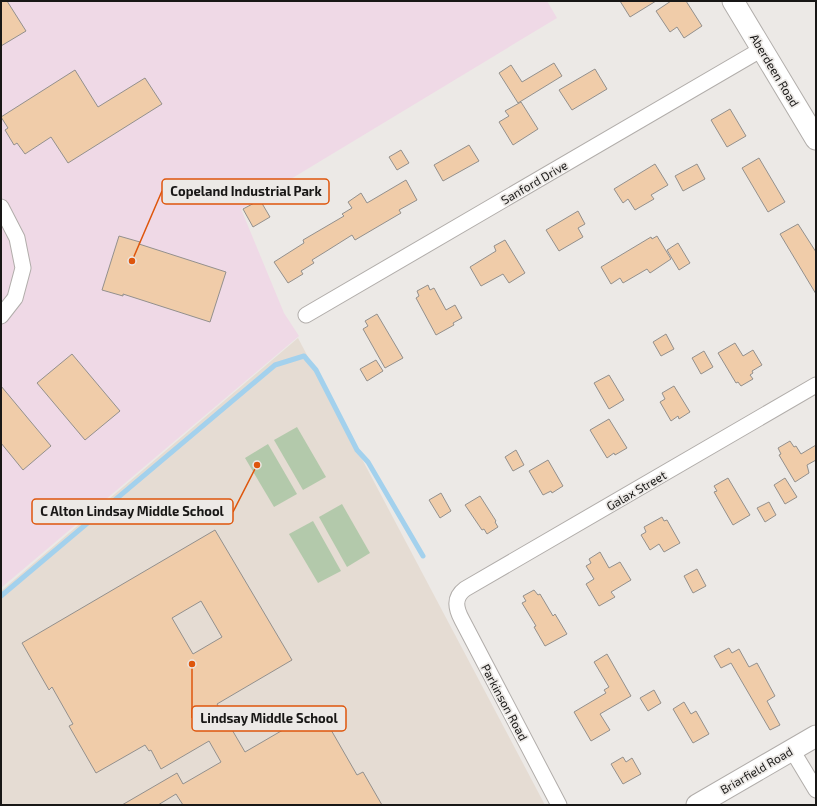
<svg xmlns="http://www.w3.org/2000/svg" width="817" height="806" font-family="'Exo 2',sans-serif">
  <style>
    .industrial { fill: #efd9e6 }
    .built { fill: #e5dcd3 }
    .green { fill: #b3c9ab }
    .lines { fill: none; stroke-linecap: round; stroke-linejoin: round }
    .stream { stroke: #a3d1ed; stroke-width: 5 }
    .building { fill: #f0cca9; stroke: #93908d; fill-rule: evenodd }
    .street-casing { stroke: #b1adaa; stroke-width: 17 }
    .secondary-casing { stroke: #b1adaa; stroke-width: 23 }
    .street { stroke: #fff; stroke-width: 15 }
    .secondary { stroke: #fff; stroke-width: 21 }
    .labels { text-anchor: middle; dominant-baseline: central; stroke-width: 3.5; stroke-linejoin: round; paint-order: stroke }
    .street-label { font-size: 12px; fill: #181716; stroke: #ece9e6 }
    .leader { fill: none; stroke: #de560c; stroke-width: 1.5 }
    .callout-dot { fill: #de560c; stroke: #ece9e6; stroke-width: 1.5 }
    .callout { fill: #ece9e6; stroke: #de560c; stroke-width: 1.5 }
    .callout-label { font-size: 13px; text-anchor: middle; font-weight: bold; fill: #181716 }
  </style>
  <rect width="100%" height="100%" fill="#ece9e6"/>
  <polygon class="industrial" points="1,1 547,1 557,18 241,209 284,313 299,336 1,588"/>
  <polygon class="built" points="298,338 545,805 1,805 1,591"/>
  <g class="green">
    <polygon points="297,427 326,477 303,490 274,440"/>
    <polygon points="268,444 297,494 274,507 245,458"/>
    <polygon points="342,504 370,553 347,567 319,517"/>
    <polygon points="313,521 341,571 318,583 289,534"/>
  </g>
  <g class="lines">
    <polyline class="stream" points="1,596 275,365 304,356 316,370 357,450 368,462 423,556"/>
  </g>
  <g class="building">
    <polygon points="1,1 7,1 26,31 1,46"/>
    <polygon points="620,1 656,1 630,17"/>
    <polygon points="671,1 686,1 702,26 684,38 677,27 670,32 656,11"/>
    <polygon points="554,63 562,76 518,103 499,73 511,65 522,82"/>
    <polygon points="595,69 607,89 572,110 559,90"/>
    <polygon points="75,70 98,107 145,78 162,104 68,163 51,137 25,154 17,143 14,145 5,130 8,128 1,117"/>
    <polygon points="521,102 538,129 513,145 499,122 509,116 505,111"/>
    <polygon points="730,109 746,136 727,147 711,120"/>
    <polygon points="469,145 479,161 443,181 434,165"/>
    <polygon points="401,150 409,163 397,170 389,157"/>
    <polygon points="759,158 785,202 768,212 742,168"/>
    <polygon points="655,164 668,185 651,195 654,199 635,210 628,199 623,203 614,189"/>
    <polygon points="697,164 705,179 683,191 675,176"/>
    <polygon points="406,180 417,200 399,210 401,213 355,240 352,235 325,252 312,260 314,263 301,271 303,274 288,283 274,262 304,243 303,240 344,216 342,214 352,208 348,202 361,193 367,203"/>
    <polygon points="260,200 270,217 253,227 243,209"/>
    <polygon points="578,211 585,224 578,228 583,237 559,251 546,230"/>
    <polygon points="798,224 816,252 816,294 780,234"/>
    <polygon points="119,236 140,242 139,244 226,272 210,322 123,294 123,296 102,290"/>
    <polygon points="657,236 671,259 650,273 647,269 623,283 620,278 611,284 601,267 651,237 652,239"/>
    <polygon points="505,240 525,273 509,283 503,274 481,286 470,267 496,251 494,246"/>
    <polygon points="678,243 690,263 679,270 667,250"/>
    <polygon points="428,285 430,290 434,288 446,310 455,305 462,318 453,323 454,325 436,335 416,298 419,296 417,291"/>
    <polygon points="377,314 403,358 385,368 363,329 368,326 365,321"/>
    <polygon points="666,334 674,349 661,356 653,342"/>
    <polygon points="735,343 743,356 753,350 762,365 752,371 753,373 750,375 753,379 741,386 738,382 736,383 718,353"/>
    <polygon points="704,351 713,367 701,374 692,358"/>
    <polygon points="72,354 120,411 85,440 37,383"/>
    <polygon points="376,360 383,371 367,381 360,369"/>
    <polygon points="609,375 624,400 609,409 594,383"/>
    <polygon points="1,386 51,446 23,470 1,443"/>
    <polygon points="674,386 690,412 679,419 678,416 671,421 660,402 665,399 662,393"/>
    <polygon points="609,419 627,448 615,455 614,453 607,458 590,430"/>
    <polygon points="790,441 794,447 796,446 801,454 816,445 816,460 807,465 809,473 795,482 779,455 781,454 778,448"/>
    <polygon points="516,450 524,465 513,471 505,457"/>
    <polygon points="548,460 563,486 552,493 551,491 543,495 529,471"/>
    <polygon points="728,478 750,515 733,525 714,492 717,491 714,486"/>
    <polygon points="785,478 797,497 785,504 774,485"/>
    <polygon points="441,493 451,511 440,518 429,500"/>
    <polygon points="480,496 496,521 495,522 498,527 487,534 484,529 482,530 465,505"/>
    <polygon points="769,502 776,515 765,522 757,508"/>
    <polygon points="662,517 664,521 667,520 680,543 664,552 659,544 650,550 641,535 646,532 644,527"/>
    <path d="M215 530 292 660 217 704 245 752 319 709 357 775 363 772 382 805H183L176 794 158 805H122L177 773 183 784 221 762 209 741 161 769 151 750 149 751 145 745 96 773 69 726 73 724 52 687 49 690 22 643ZM201 601 222 637 193 654 172 618Z"/>
    <polygon points="600,552 609,568 620,562 631,580 611,592 615,597 599,606 586,584 594,579 586,566 591,563 589,559"/>
    <polygon points="697,569 706,586 693,593 684,576"/>
    <polygon points="534,590 538,595 540,594 553,616 555,614 567,634 545,646 534,627 536,626 522,603 526,601 523,596"/>
    <polygon points="729,648 732,653 739,649 749,667 757,663 775,696 767,701 780,725 770,730 731,663 721,668 714,656"/>
    <polygon points="607,654 631,696 600,714 610,730 591,741 574,712 606,693 604,690 609,687 594,662"/>
    <polygon points="654,690 661,703 648,711 640,698"/>
    <polygon points="684,702 691,714 696,711 709,734 693,743 673,709"/>
    <polygon points="623,757 626,762 632,758 641,774 623,784 611,764"/>
  </g>
  <g class="lines">
    <g class="street-casing">
      <g id="street">
        <polyline points="1,207 17,238 23,268 15,298 1,316"/>
        <polyline points="306,315 762,49"/>
        <polyline points="792,750 816,790"/>
        <path d="M559 805 462 620C456 609 453 598 465 589L816 385"/>
      </g>
    </g>
    <g class="secondary-casing">
      <g id="secondary">
        <polyline points="733,1 816,139"/>
        <polyline points="697,805 816,736"/>
      </g>
    </g>
    <use href="#street" class="street"/>
    <use href="#secondary" class="secondary"/>
  </g>
  <g class="labels">
    <g class="street-label">
      <text transform="translate(775 70) rotate(59)">Aberdeen Road</text>
      <text transform="translate(534 182) rotate(-30)">Sanford Drive</text>
      <text transform="translate(636 490) rotate(-30)">Galax Street</text>
      <text transform="translate(505 702) rotate(62)">Parkinson Road</text>
      <text transform="translate(756 770) rotate(-30)">Briarfield Road</text>
    </g>
  </g>
  <path class="leader" d="M132 261L162 191M257 465L233 512M192 664L192 718"/>
  <g class="callout-dot">
    <circle cx="132" cy="261" r="4"/>
    <circle cx="257" cy="465" r="4"/>
    <circle cx="192" cy="664" r="4"/>
  </g>
  <g class="callout">
    <rect x="162" y="179" width="167" height="25" rx="4"/>
    <rect x="32" y="499" width="201" height="25" rx="4"/>
    <rect x="192" y="706" width="154" height="25" rx="4"/>
  </g>
  <g class="callout-label">
    <text x="246" y="196">Copeland Industrial Park</text>
    <text x="132" y="516">C Alton Lindsay Middle School</text>
    <text x="269" y="723">Lindsay Middle School</text>
  </g>
  <rect width="817" height="806" fill="none" stroke="#181716" stroke-width="4"/>
</svg>
